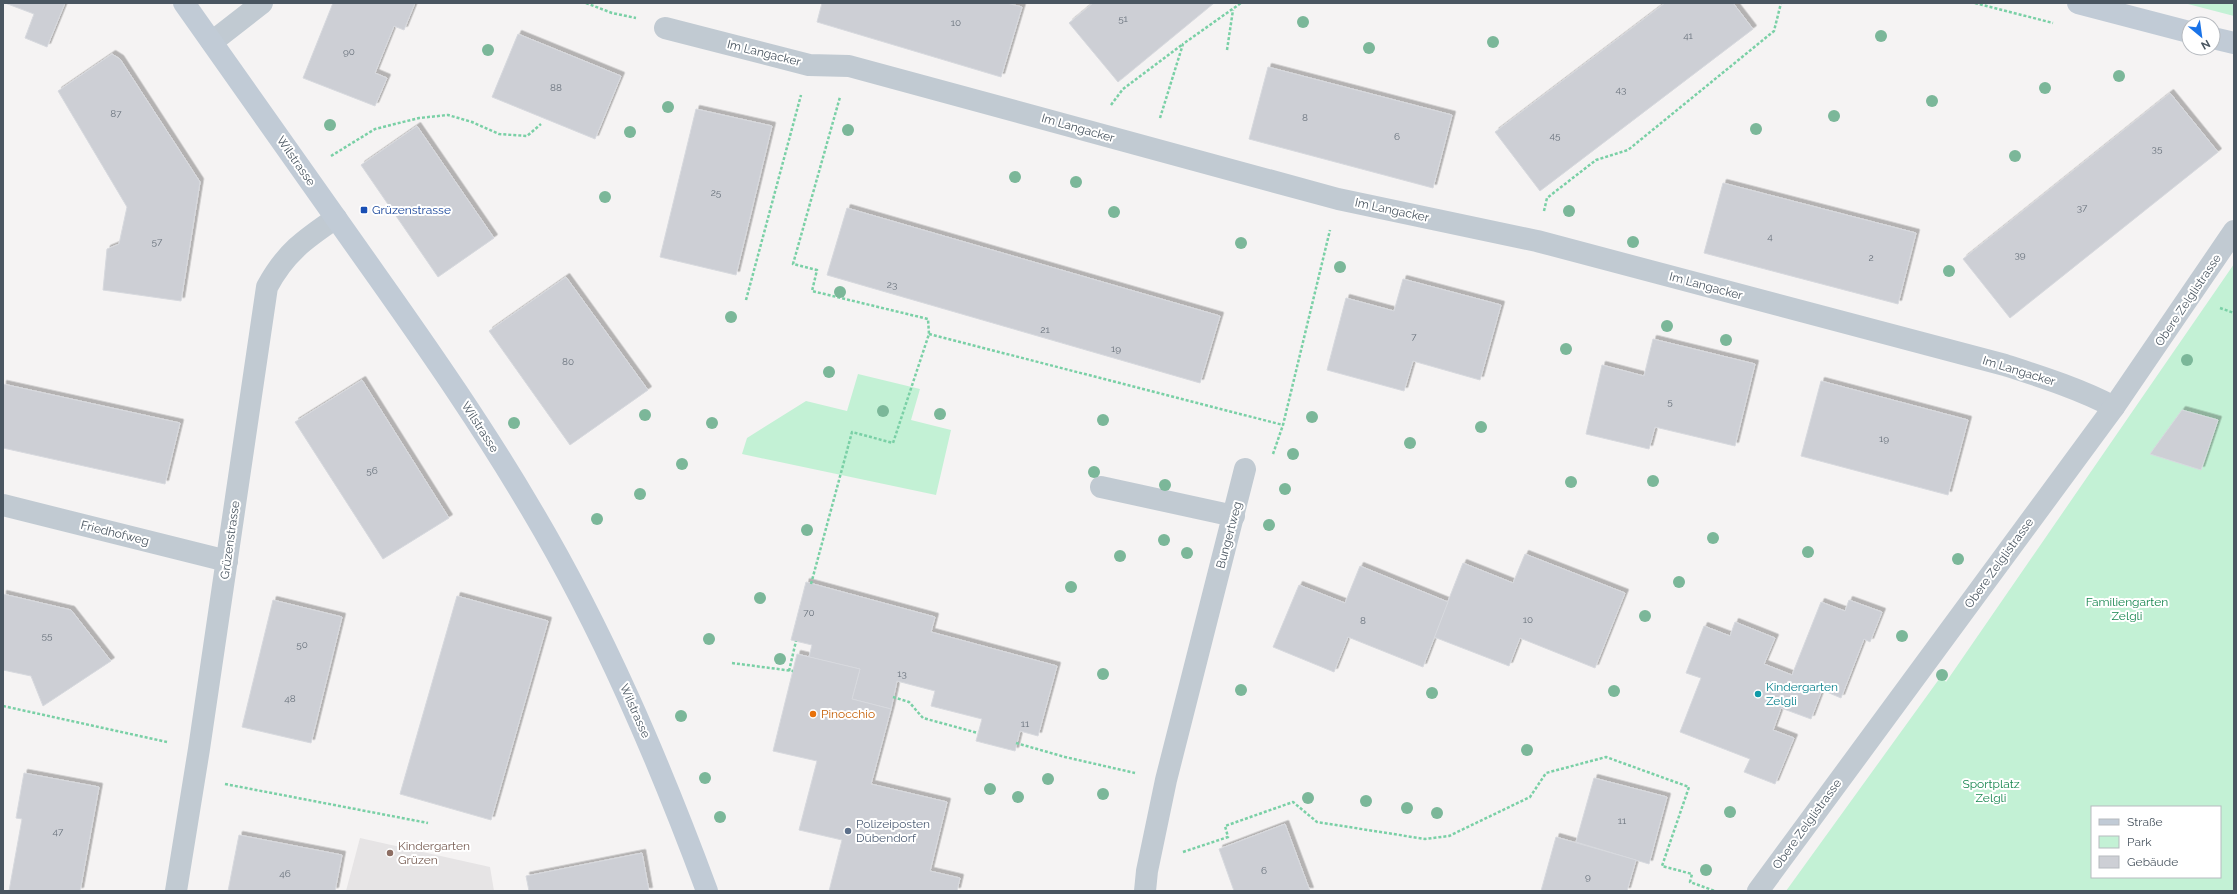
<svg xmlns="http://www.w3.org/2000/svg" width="2237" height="894" font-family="Raleway,sans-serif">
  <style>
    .education { fill: #e6e4e5 }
    .green { fill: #c3f1d5; fill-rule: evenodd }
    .building { fill: #cdcfd5; stroke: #d7d9de; filter: url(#shadow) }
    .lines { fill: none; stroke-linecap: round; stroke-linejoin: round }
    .path { stroke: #7ad0a6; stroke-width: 2.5; stroke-dasharray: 3 2; stroke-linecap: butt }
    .street { stroke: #c1cad2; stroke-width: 22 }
    .secondary { stroke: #c1cbd6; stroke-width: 22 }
    .tree { fill: #7bb799 }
    .transit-dot { fill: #1a4fb4; stroke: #fff; stroke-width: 1.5 }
    .culture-dot { fill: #0f9aa8; stroke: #fff; stroke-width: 1.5 }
    .food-dot { fill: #e8710a; stroke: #fff; stroke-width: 1.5 }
    .service-dot { fill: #5c6f8a; stroke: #fff; stroke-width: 1.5 }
    .education-dot { fill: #8d6e63; stroke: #fff; stroke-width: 1.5 }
    .labels { text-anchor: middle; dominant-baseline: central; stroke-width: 4; stroke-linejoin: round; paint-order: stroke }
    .number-label { font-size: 10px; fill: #6b747e }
    .street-label { font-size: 12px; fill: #4a5661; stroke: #fff }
    .transit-label { font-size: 12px; fill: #164399; stroke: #fff; text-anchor: start }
    .park-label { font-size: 12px; fill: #17864f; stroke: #fff }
    .culture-label { font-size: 12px; fill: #0d838f; stroke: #fff; text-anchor: start }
    .food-label { font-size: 12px; fill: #c56008; stroke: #fff; text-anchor: start }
    .service-label { font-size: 12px; fill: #4e5e75; stroke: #fff; text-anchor: start }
    .education-label { font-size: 12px; fill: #785e54; stroke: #fff; text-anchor: start }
  </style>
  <defs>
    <filter id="shadow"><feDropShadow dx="3.5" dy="-3.5" stdDeviation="0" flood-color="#0004"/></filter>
  </defs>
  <rect width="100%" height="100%" fill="#f5f3f3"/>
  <polygon class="education" points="360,838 490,867 494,891 346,891"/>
  <g class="green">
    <polygon points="2184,3 2229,3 2234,4 2234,16"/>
    <path d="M2234 264V891H1786L1942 675 1946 682ZM2092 807H2220V877H2092Z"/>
    <polygon points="858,374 920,389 911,420 951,430 936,495 742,454 747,438 806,401 847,411"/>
  </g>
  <g class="building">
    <polygon points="5,3 65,3 47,47 25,38 34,14"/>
    <polygon points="333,3 415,3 404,30 394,26 375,73 387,78 375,106 303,78"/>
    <polygon points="822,3 1007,3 1022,7 1001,77 817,22"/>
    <polygon points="1093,3 1214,3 1118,82 1069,23"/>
    <polygon points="1665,3 1733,3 1753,29 1540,191 1495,132"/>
    <polygon points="518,34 621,76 595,139 492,97"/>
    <polygon points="112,54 120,59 200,182 181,301 103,290 107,249 119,244 127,207 58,91"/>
    <polygon points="1268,67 1452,115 1433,188 1249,139"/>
    <polygon points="2170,93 2218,152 2010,318 1963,259"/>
    <polygon points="696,109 772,126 736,275 660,257"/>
    <polygon points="417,126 494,238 438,277 361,165"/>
    <polygon points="1723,183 1916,233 1898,304 1704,253"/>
    <polygon points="847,208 1220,316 1200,383 827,275"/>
    <polygon points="566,277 648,390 570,445 489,331"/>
    <polygon points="1403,279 1501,305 1480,380 1413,361 1404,391 1327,370 1346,298 1394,311"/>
    <polygon points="1653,339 1755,364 1735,446 1655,427 1649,449 1586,434 1602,365 1644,376"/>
    <polygon points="362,380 449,518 383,559 295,422"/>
    <polygon points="1821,381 1968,420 1948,495 1801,456"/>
    <polygon points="3,384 180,423 165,484 3,448"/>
    <polygon points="2182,410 2218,420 2201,470 2150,454"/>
    <polygon points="1525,554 1625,593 1595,668 1520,638 1509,666 1434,637 1463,563 1513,583"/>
    <polygon points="1360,566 1448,602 1423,667 1348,637 1334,672 1273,647 1299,585 1345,603"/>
    <polygon points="806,582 935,617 931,632 1057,666 1038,736 1020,731 1015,751 976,741 982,719 931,706 935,691 897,681 891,709 852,699 860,669 809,657 812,645 791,640"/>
    <polygon points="3,594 71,610 111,661 43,706 31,676 3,670"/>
    <polygon points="457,596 548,621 491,820 400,794"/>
    <polygon points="273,600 342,617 311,743 242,727"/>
    <polygon points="1849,600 1882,612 1870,642 1864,639 1841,698 1822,690 1811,719 1781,708 1773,730 1794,738 1775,784 1744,772 1750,759 1680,732 1701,678 1686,673 1704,626 1730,636 1735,622 1775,638 1764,664 1792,675 1821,602 1845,611"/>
    <polygon points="797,654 860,669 852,699 891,709 871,784 947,802 930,871 960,878 957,891 829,891 842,840 799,830 817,761 773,751"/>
    <polygon points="24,773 99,787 80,891 9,891 22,819 16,818"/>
    <polygon points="1594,778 1667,797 1649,864 1576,842"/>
    <polygon points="1285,824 1310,891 1234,891 1219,849"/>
    <polygon points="239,835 342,855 335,891 228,891"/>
    <polygon points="1556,837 1636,860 1627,891 1541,891"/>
    <polygon points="642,853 649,891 529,891 526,876"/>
  </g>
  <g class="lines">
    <g class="path">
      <polyline points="586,3 612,13 636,18"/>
      <polyline points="1975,3 2053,23"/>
      <polyline points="1227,50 1233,10"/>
      <polyline points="1111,105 1123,89 1183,44"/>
      <polyline points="1160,118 1183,44 1241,3"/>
      <polyline points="331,156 375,129 419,118 448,115 472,122 499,134 527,136 541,124"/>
      <polyline points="1544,211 1547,198 1596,160 1628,150 1774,31 1781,3"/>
      <polyline points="746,300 801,95"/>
      <polyline points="2220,308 2234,313"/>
      <polyline points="929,334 1283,425"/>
      <polyline points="1273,454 1283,425 1330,230"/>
      <polyline points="811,584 852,432 893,443 929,334 928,319 812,291 817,270 793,264 840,97"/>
      <polyline points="732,663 793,671"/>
      <polyline points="789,671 796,641"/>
      <polyline points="893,697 909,702 923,718 978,733"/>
      <polyline points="3,706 167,742"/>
      <polyline points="1016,743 1065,757 1135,773"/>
      <polyline points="225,784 428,823"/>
      <polyline points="1183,852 1228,837 1225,826 1293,802 1317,822 1425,839 1449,836 1530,797 1546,773 1606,757 1689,787 1662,866 1692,874 1690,882 1715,891"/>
    </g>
    <g class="street">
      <path d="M665 28 809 65 849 66 1338 199 1537 241 2005 365C2042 377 2080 389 2114 407"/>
      <polyline points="212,42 262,3"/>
      <polyline points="1101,487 1234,516"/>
      <polyline points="3,505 227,561"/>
      <path d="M176 891 199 749 267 287C285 253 305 239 336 218"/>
      <polyline points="1145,891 1147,871 1166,780 1245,469"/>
      <polyline points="1758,891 2114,407 2234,231"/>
    </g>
    <g class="secondary">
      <path d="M184 3C249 95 314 187 379 279 432 354 484 429 531 509 603 630 658 759 707 891"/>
      <polyline points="2078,3 2189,32"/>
      <polyline points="2213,38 2234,43"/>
    </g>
  </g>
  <g class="tree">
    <circle cx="1303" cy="22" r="6"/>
    <circle cx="1881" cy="36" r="6"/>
    <circle cx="1493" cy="42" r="6"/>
    <circle cx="1369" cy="48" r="6"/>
    <circle cx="488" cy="50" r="6"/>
    <circle cx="2119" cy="76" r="6"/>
    <circle cx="2045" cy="88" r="6"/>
    <circle cx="1932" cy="101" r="6"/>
    <circle cx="668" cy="107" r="6"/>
    <circle cx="1834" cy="116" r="6"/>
    <circle cx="330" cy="125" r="6"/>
    <circle cx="1756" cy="129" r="6"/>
    <circle cx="848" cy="130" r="6"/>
    <circle cx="630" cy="132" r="6"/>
    <circle cx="2015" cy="156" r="6"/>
    <circle cx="1015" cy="177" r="6"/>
    <circle cx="1076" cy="182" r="6"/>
    <circle cx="605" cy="197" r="6"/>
    <circle cx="1569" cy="211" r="6"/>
    <circle cx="1114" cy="212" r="6"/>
    <circle cx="1633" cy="242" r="6"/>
    <circle cx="1241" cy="243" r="6"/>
    <circle cx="1340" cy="267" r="6"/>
    <circle cx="1949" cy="271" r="6"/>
    <circle cx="840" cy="292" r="6"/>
    <circle cx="731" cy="317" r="6"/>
    <circle cx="1667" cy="326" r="6"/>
    <circle cx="1726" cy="340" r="6"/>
    <circle cx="1566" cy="349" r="6"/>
    <circle cx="2187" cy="360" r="6"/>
    <circle cx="829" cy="372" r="6"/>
    <circle cx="883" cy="411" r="6"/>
    <circle cx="940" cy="414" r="6"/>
    <circle cx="645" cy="415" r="6"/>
    <circle cx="1312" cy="417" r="6"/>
    <circle cx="1103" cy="420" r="6"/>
    <circle cx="514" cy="423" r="6"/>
    <circle cx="712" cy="423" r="6"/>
    <circle cx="1481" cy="427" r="6"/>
    <circle cx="1410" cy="443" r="6"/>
    <circle cx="1293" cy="454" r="6"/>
    <circle cx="682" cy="464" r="6"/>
    <circle cx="1094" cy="472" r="6"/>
    <circle cx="1653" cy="481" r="6"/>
    <circle cx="1571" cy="482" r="6"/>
    <circle cx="1165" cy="485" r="6"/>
    <circle cx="1285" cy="489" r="6"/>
    <circle cx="640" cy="494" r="6"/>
    <circle cx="597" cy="519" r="6"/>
    <circle cx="1269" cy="525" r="6"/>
    <circle cx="807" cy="530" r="6"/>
    <circle cx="1713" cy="538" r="6"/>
    <circle cx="1164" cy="540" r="6"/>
    <circle cx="1808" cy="552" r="6"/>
    <circle cx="1187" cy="553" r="6"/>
    <circle cx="1120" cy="556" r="6"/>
    <circle cx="1958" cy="559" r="6"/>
    <circle cx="1679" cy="582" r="6"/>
    <circle cx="1071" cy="587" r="6"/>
    <circle cx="760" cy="598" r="6"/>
    <circle cx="1645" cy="616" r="6"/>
    <circle cx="1902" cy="636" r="6"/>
    <circle cx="709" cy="639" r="6"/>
    <circle cx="780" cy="659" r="6"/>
    <circle cx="1103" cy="674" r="6"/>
    <circle cx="1942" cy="675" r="6"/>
    <circle cx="1241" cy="690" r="6"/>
    <circle cx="1614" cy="691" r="6"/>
    <circle cx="1432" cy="693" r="6"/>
    <circle cx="681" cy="716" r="6"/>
    <circle cx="1527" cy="750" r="6"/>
    <circle cx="705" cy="778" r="6"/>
    <circle cx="1048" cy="779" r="6"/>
    <circle cx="990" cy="789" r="6"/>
    <circle cx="1103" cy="794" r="6"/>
    <circle cx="1018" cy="797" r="6"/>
    <circle cx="1308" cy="798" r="6"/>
    <circle cx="1366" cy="801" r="6"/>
    <circle cx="1407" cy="808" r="6"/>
    <circle cx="1730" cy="812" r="6"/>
    <circle cx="1437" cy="813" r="6"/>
    <circle cx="720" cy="817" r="6"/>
    <circle cx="1706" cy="870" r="6"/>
  </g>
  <rect class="transit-dot" x="360" y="206" width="8" height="8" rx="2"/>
  <circle class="culture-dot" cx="1758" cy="694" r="4"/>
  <circle class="food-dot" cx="813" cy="714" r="4"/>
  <circle class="service-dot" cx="848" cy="831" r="4"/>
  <circle class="education-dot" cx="390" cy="853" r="4"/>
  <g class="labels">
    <g class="number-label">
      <text x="1123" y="18">51</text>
      <text x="956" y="22">10</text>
      <text x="1688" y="35">41</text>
      <text x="349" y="51">90</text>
      <text x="556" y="87">88</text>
      <text x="1621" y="89">43</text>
      <text x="116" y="113">87</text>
      <text x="1305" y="117">8</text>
      <text x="1555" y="135">45</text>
      <text x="1397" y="136">6</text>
      <text x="2157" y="148">35</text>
      <text x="716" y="192">25</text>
      <text x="2082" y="207">37</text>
      <text x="1770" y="236">4</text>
      <text x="157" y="241">57</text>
      <text x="2020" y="254">39</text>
      <text x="1871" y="257">2</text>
      <text x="892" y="284">23</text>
      <text x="1045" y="329">21</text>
      <text x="1414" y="336">7</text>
      <text x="1116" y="348">19</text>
      <text x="568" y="361">80</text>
      <text x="1670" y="401">5</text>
      <text x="1884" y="438">19</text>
      <text x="372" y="470">56</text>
      <text x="809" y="612">70</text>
      <text x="1528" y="619">10</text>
      <text x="1363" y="620">8</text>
      <text x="47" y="635">55</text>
      <text x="302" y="644">50</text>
      <text x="902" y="673">13</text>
      <text x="290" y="698">48</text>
      <text x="1025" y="723">11</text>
      <text x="1622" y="820">11</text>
      <text x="58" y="831">47</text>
      <text x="1264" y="870">6</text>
      <text x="285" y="873">46</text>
      <text x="1588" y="876">9</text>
    </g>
    <g class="street-label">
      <text transform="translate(764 53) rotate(14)">Im Langacker</text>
      <text transform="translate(1078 128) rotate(16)">Im Langacker</text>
      <text transform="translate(296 161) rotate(55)">Wilstrasse</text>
      <text transform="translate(1392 210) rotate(12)">Im Langacker</text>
      <text transform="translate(1706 286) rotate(15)">Im Langacker</text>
      <text transform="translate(2188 300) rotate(-56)">Obere Zelglistrasse</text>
      <text transform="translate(2019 371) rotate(17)">Im Langacker</text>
      <text transform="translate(480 427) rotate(57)">Wilstrasse</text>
      <text transform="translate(115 533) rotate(14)">Friedhofweg</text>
      <text transform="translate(1229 535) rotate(-75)">Bungertweg</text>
      <text transform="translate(230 540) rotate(-82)">Grüzenstrasse</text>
      <text transform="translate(1999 563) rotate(-54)">Obere Zelglistrasse</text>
      <text transform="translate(635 711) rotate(66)">Wilstrasse</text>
      <text transform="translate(1807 824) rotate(-54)">Obere Zelglistrasse</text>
    </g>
    <g class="transit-label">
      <text x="372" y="210">Grüzenstrasse</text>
    </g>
    <g class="park-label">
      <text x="2127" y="602">Familiengarten<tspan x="2127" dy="14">Zelgli</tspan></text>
      <text x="1991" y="784">Sportplatz<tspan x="1991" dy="14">Zelgli</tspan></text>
    </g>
    <g class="culture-label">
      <text x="1766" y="687">Kindergarten<tspan x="1766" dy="14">Zelgli</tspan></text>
    </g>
    <g class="food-label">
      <text x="821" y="714">Pinocchio</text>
    </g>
    <g class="service-label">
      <text x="856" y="824">Polizeiposten<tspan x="856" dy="14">Dübendorf</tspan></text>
    </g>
    <g class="education-label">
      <text x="398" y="846">Kindergarten<tspan x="398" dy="14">Grüzen</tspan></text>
    </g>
  </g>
  <rect width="2237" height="894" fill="none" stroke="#4a5661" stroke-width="8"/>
  <rect x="2091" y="806" width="130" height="72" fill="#ffffff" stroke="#b7bbc0"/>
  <rect x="2099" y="819" width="20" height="6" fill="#c1cbd6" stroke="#b7bbc0"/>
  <text x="2127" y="826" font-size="12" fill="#4a5661">Straße</text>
  <rect x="2099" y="836" width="20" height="12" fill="#c3f1d5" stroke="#b7bbc0"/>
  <text x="2127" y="846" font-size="12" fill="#4a5661">Park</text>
  <rect x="2099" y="856" width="20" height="12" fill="#cdcfd5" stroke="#b7bbc0"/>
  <text x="2127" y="866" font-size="12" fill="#4a5661">Gebäude</text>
  <g transform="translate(2201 36) rotate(151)"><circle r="19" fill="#ffffff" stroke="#b7bbc0"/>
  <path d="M0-3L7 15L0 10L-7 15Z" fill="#1a73e8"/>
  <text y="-6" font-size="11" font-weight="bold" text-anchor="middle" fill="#4a5661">N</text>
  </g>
</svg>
